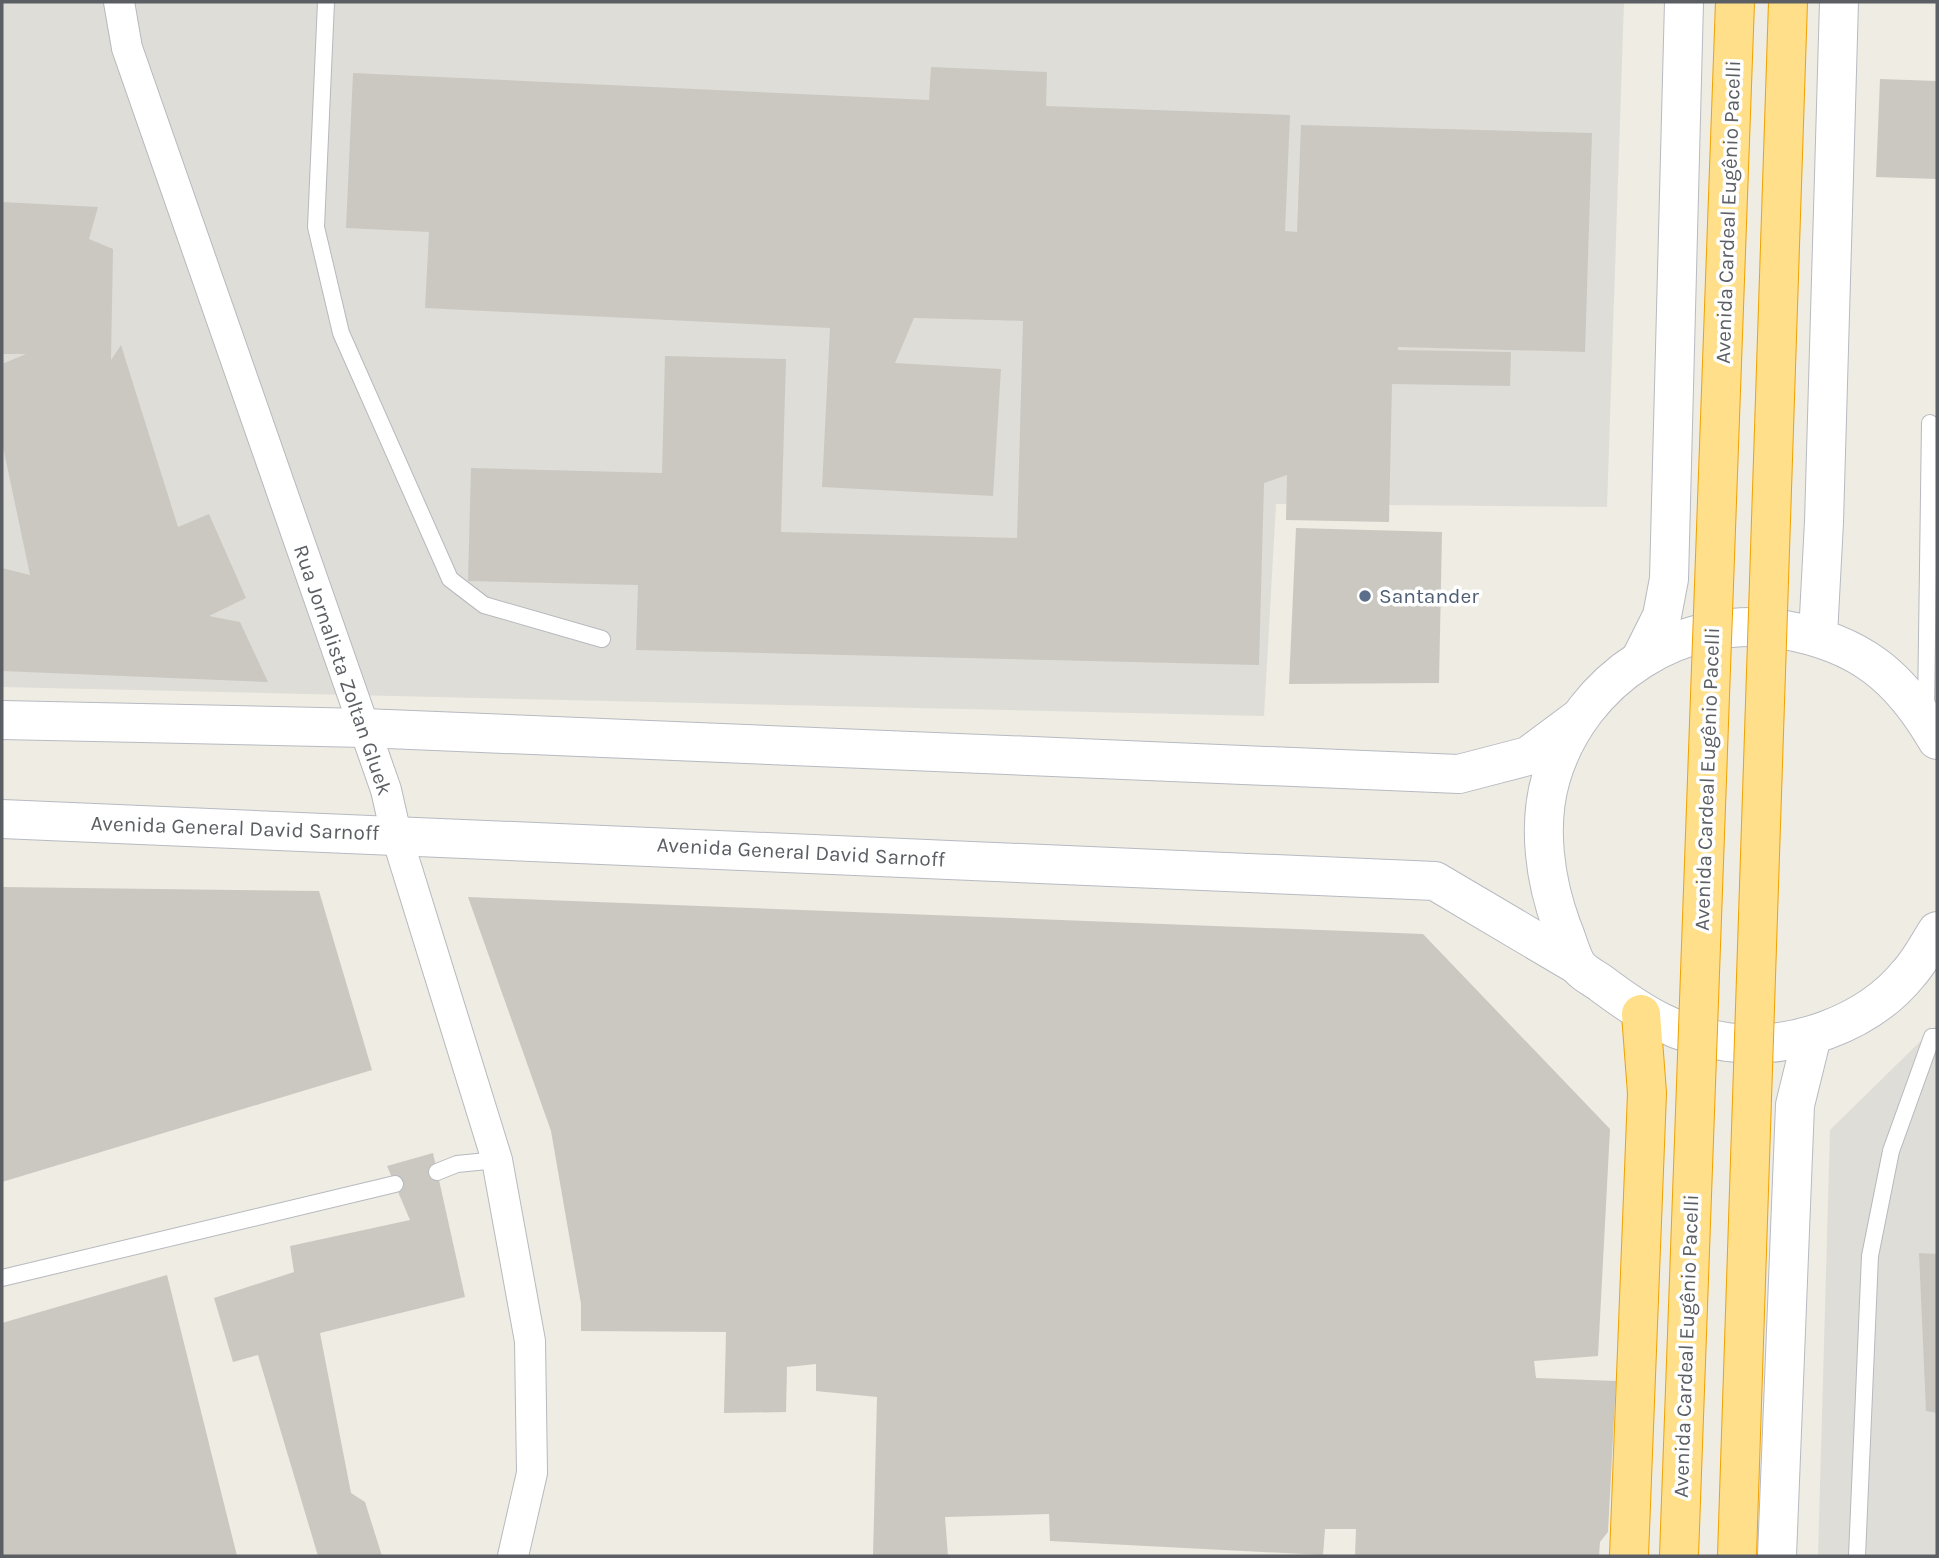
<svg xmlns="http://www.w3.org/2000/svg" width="1939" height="1558" font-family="Karla,sans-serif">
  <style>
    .industrial { fill: #dfddd7 }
    .building { fill: #cbc8c2 }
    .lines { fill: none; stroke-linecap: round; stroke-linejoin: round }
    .service-casing { stroke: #b6b9be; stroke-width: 18 }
    .minor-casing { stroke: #b6b9be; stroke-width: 32 }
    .secondary-casing { stroke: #b7bac0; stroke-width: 40 }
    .motorway-casing { stroke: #f1a200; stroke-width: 40 }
    .service { stroke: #fff; stroke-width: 16 }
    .minor { stroke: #fff; stroke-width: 30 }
    .secondary { stroke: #fff; stroke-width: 38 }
    .motorway { stroke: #ffdf89; stroke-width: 38 }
    .motorway-bridge-casing { stroke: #f1a200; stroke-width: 40; stroke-linecap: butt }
    .motorway-bridge { stroke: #ffdf89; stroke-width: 38 }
    .service-dot { fill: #5c6f8a; stroke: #fff; stroke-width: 2.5 }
    .labels { text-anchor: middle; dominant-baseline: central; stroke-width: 7; stroke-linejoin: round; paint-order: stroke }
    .street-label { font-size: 21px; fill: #5b5f64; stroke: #fff }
    .service-label { font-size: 21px; fill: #4e5e75; stroke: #fff; text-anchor: start }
  </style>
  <rect width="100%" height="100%" fill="#eeece3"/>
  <g class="industrial">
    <polygon points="2,2 1624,2 1607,507 1276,504 1264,716 2,687"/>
    <polygon points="1937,1025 1937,1556 1818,1556 1830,1130"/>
  </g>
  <g class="building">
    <polygon points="931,67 1047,72 1046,106 1290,115 1285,231 1297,232 1301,125 1592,133 1585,352 1398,347 1398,350 1511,352 1510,386 1392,384 1389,522 1286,520 1287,475 1264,483 1259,665 636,650 638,585 468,581 471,468 662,473 665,356 786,359 781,532 1017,538 1023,321 914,318 895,363 1001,369 993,496 822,487 830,328 425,308 429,232 346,228 353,73 929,100"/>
    <polygon points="1880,79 1937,81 1937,179 1876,177"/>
    <polygon points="2,202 98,207 89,239 113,249 111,360 121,345 178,527 209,514 246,598 209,616 240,622 268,682 2,671 2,568 30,575 2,442 2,364 26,354 2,354"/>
    <polygon points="1296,528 1442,532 1439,683 1289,684"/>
    <polygon points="2,887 319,891 372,1070 2,1182"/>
    <polygon points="468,897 1423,934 1610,1129 1598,1356 1534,1361 1536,1378 1616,1381 1608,1532 1600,1542 1599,1556 1355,1556 1356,1529 1325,1529 1323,1555 1050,1541 1049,1514 945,1517 948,1556 873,1556 877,1397 816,1391 816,1364 787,1367 786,1412 724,1413 726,1332 581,1331 581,1304 551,1131"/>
    <polygon points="433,1153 465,1297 320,1333 351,1493 365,1502 382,1556 318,1556 258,1355 233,1362 214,1298 294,1272 290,1246 410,1220 387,1166"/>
    <polygon points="1919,1253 1937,1254 1937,1413 1926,1411"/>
    <polygon points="167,1275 237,1556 2,1556 2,1323"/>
  </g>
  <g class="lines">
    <g class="service-casing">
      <g id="service">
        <polyline points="326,2 316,227 341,333 450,579 484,605 602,639"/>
        <polyline points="1926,711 1930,423"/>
        <polyline points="437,1172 457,1164 497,1160"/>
        <polyline points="2,1278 395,1184"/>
        <polyline points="1857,1556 1870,1256 1891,1151 1932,1037 1937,1037"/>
      </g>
    </g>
    <g class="minor-casing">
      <polyline id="minor" points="119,2 127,48 386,790 396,834 497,1160 530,1341 532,1473 513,1556"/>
    </g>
    <g class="secondary-casing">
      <g id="secondary">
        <polyline points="1818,635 1824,522 1839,2"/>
        <polyline points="1641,658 1662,616 1669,579 1684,2"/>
        <polyline points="2,720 364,728 1459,774 1528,756 1579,718"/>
        <path d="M1937 740C1900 676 1859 643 1785 630 1683 612 1580 678 1551 778 1537 826 1545 881 1562 927 1567 938 1570 952 1576 963 1581 972 1594 978 1602 984 1643 1015 1676 1035 1727 1042 1791 1051 1868 1024 1909 973 1920 961 1928 945 1937 931"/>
        <polyline points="2,819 1435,881 1577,965"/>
        <polyline points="1777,1556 1795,1105 1812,1036"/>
      </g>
    </g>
    <g class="motorway-casing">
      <polyline id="motorway" points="1629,1556 1647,1093 1641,1014"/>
    </g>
    <use href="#service" class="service"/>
    <use href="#minor" class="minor"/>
    <use href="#secondary" class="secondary"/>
    <use href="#motorway" class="motorway"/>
    <g class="motorway-bridge-casing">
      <g id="motorway-bridge">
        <polyline points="1679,1556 1735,2"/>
        <polyline points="1737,1556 1788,2"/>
      </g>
    </g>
    <use href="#motorway-bridge" class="motorway-bridge"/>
  </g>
  <circle class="service-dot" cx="1365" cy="596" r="7"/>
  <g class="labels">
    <g class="street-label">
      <text transform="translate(1728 212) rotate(-88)">Avenida Cardeal Eugênio Pacelli</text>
      <text transform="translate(343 670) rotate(71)">Rua Jornalista Zoltan Gluek</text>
      <text transform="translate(1707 779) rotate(-88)">Avenida Cardeal Eugênio Pacelli</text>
      <text transform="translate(235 828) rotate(2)">Avenida General David Sarnoff</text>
      <text transform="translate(801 852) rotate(3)">Avenida General David Sarnoff</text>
      <text transform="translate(1686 1346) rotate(-88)">Avenida Cardeal Eugênio Pacelli</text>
    </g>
    <g class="service-label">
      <text x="1379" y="596">Santander</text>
    </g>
  </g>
  <rect width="1939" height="1558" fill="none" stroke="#5b5f64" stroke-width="7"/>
</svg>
